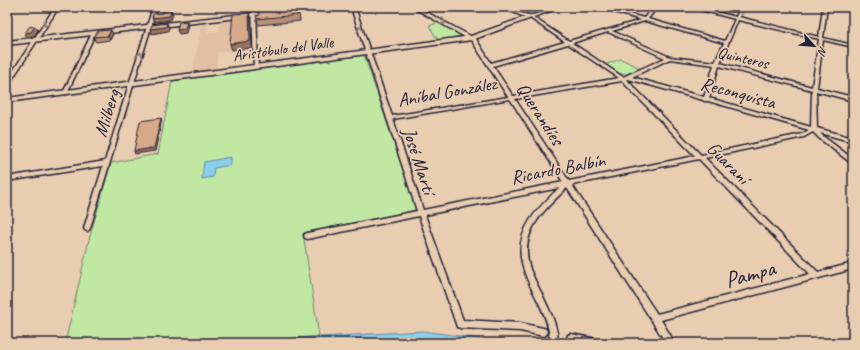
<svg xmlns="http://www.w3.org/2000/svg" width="860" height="350" font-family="Caveat,sans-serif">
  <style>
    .built { fill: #e0bfa2 }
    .green { fill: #c0e8a3; stroke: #71856f }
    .water { fill: #8bcfec; stroke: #618aa5 }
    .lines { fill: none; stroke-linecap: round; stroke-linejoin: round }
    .street-casing { stroke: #22223b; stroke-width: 3 }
    .secondary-casing { stroke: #22223b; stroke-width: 3 }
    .street { fill: #e9cdb0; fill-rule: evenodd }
    .secondary { fill: #e9cdb0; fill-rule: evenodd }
    .wall { fill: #b99176; stroke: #22223b }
    .shaded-wall { fill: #967660; stroke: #22223b }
    .building { fill: #d7a989; stroke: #22223b }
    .oneway { stroke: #867876 }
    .labels { text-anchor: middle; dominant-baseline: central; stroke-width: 3.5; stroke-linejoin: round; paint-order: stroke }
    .far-street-label { font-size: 16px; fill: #22223b; stroke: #e9cdb0 }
    .street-label { font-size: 19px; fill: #22223b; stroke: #e9cdb0 }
    .near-street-label { font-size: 23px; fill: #22223b; stroke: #e9cdb0 }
  </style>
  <rect width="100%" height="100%" fill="#e9cdb0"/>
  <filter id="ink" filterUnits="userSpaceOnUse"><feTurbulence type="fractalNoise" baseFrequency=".025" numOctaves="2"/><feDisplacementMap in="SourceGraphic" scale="8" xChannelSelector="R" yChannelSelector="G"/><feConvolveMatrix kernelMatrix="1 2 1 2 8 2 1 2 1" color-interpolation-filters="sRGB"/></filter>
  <g filter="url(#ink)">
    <polygon class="built" points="250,18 252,18 252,48 218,52 216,69 193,72 202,23 208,22 207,32 219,31 221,21"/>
    <g class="green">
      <polygon points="439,22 463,35 463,36 438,40 429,26"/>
      <polygon points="364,55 416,208 412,211 303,233 319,336 287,339 268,343 65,343 90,236 111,163 158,154 172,81"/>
      <path d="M621 59 640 68C622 77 620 76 604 65Z"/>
    </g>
    <g class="water">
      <polygon points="231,157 231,165 214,168 213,177 202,179 204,162"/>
      <polygon points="422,331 467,337 502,343 268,343 287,339"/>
    </g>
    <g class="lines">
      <g class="street-casing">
        <g id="street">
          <polygon points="55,7 59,7 9,84 7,85 7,80"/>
          <polygon points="153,7 157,7 90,228 89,230 87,231 85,230 84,228 103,166 7,181 7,177 105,161"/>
          <polygon points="252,7 256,7 258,67 256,68 254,67"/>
          <path d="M351 7H355L392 116 508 97 472 41 412 7H417L476 39 491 63 565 42 530 18 529 17 531 16 569 41 641 20 597 7H603L644 18 653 7H657L648 19 725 41 735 19 689 7H696L736 17 740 7H744L739 17 819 37 823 7H827L823 38 853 45V47L823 40 817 88 853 97V101L816 91 817 128 853 138V142L820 133 824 137 853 159V164L851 163 820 139 813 132 804 137 705 158 818 272 853 263V269L661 320 675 343H666L567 188C543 211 518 233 530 269 535 282 542 293 547 305 553 318 558 329 558 343H550C550 327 544 313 537 299 531 288 525 276 522 263 514 231 538 208 559 188L425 215 463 320 520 323 543 328 546 329 547 332 546 335 543 336 520 331 460 328 457 327 419 216 307 239 305 238 304 236 305 234 307 233 417 211ZM738 20 819 39 812 87 720 63ZM645 21 724 43 715 62 670 57 612 31ZM608 32 665 58 623 77 572 43ZM568 44 619 78 513 96 493 66ZM670 59 714 65 704 97 632 77ZM719 66 812 90 811 127 709 98ZM626 79H628L703 100 704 101H708L809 130 802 134 701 155ZM622 81 695 156 569 181 515 99ZM510 99 563 182 423 210 393 119ZM699 159 810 274 657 314 572 185Z"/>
          <polygon points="844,7 853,7 853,9"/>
          <polygon points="92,33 95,34 67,93 67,94 63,94 63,93"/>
          <path d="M571 334 597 339 600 340 601 343C590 343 578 345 568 341L567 338 568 335Z"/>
        </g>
      </g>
      <g class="secondary-casing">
        <g id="secondary">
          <polygon points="299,7 318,7 315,9 287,12 284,10 287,8"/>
          <path d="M500 7C512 7 522 15 531 15 538 15 549 7 561 7L472 40 7 102V98L471 36 525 17Z"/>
          <polygon points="270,11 273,13 272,14 7,45 7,41"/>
        </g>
      </g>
      <use href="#street" class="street"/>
      <use href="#secondary" class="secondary"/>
    </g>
    <g class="wall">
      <polygon points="299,14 300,21 258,25 257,19 259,16"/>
      <polygon points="113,34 110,40 96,42 93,37"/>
    </g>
    <g class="shaded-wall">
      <polygon points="171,10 173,14 171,20 154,22 152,18"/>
      <polygon points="249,13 251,19 252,48 232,50 230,44"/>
      <polygon points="187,21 188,25 186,33 179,34 177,30"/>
      <polygon points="167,23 169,28 168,31 152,34 150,29"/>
      <polygon points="35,26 38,30 34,36 27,37 25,33"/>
      <polygon points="111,30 113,34 110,40 108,36"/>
      <polygon points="161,118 162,120 155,151 135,154 134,151"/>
    </g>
    <g class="building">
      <polygon points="298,8 298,15 257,19 256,15 259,16 259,11"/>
      <polygon points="171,10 170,16 152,18 153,14 163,13 163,11"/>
      <polygon points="249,13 250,41 230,44 233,14"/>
      <polygon points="187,21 185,29 177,30 179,22"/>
      <polygon points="167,23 166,27 150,29 152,25"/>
      <polygon points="35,26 31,32 25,33 29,27"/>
      <polygon points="111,30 108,36 93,37 98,31"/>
      <polygon points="161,118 154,148 134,151 140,121"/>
    </g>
    <defs><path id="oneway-chevron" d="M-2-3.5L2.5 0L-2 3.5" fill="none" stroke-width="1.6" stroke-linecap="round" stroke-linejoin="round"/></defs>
    <g class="oneway">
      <use href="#oneway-chevron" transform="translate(443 22) rotate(28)"/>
      <use href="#oneway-chevron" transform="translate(46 24) rotate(123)"/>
      <use href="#oneway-chevron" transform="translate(360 29) rotate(-107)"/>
      <use href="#oneway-chevron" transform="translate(140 55) rotate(-72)"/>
    </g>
  </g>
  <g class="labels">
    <g class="far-street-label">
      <text transform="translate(283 49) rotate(-8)">Aristóbulo del Valle</text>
      <text transform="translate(743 58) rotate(13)">Quinteros</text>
    </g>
    <g class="street-label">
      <text transform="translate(447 92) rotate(-10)">Aníbal González</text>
      <text transform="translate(738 93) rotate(15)">Reconquista</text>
      <text transform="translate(107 113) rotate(-73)">Milberg</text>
      <text transform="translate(540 114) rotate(57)">Querandíes</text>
      <text transform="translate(419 161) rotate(72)">José Martí</text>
      <text transform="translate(728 163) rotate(45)">Guaraní</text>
      <text transform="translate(558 169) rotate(-11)">Ricardo Balbín</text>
    </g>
    <g class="near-street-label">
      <text transform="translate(750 274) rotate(-15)">Pampa</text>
    </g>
  </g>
  <rect width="860" height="350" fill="none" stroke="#e9cdb0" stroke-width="24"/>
  <rect x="12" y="12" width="836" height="326" fill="none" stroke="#22223b" stroke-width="1.5" filter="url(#ink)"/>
  <g transform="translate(814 46) rotate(117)" stroke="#e9cdb0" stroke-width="3" paint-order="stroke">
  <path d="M0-3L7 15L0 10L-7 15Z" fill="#22223b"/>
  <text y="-6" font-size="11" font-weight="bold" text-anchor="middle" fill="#22223b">N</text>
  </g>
</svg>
